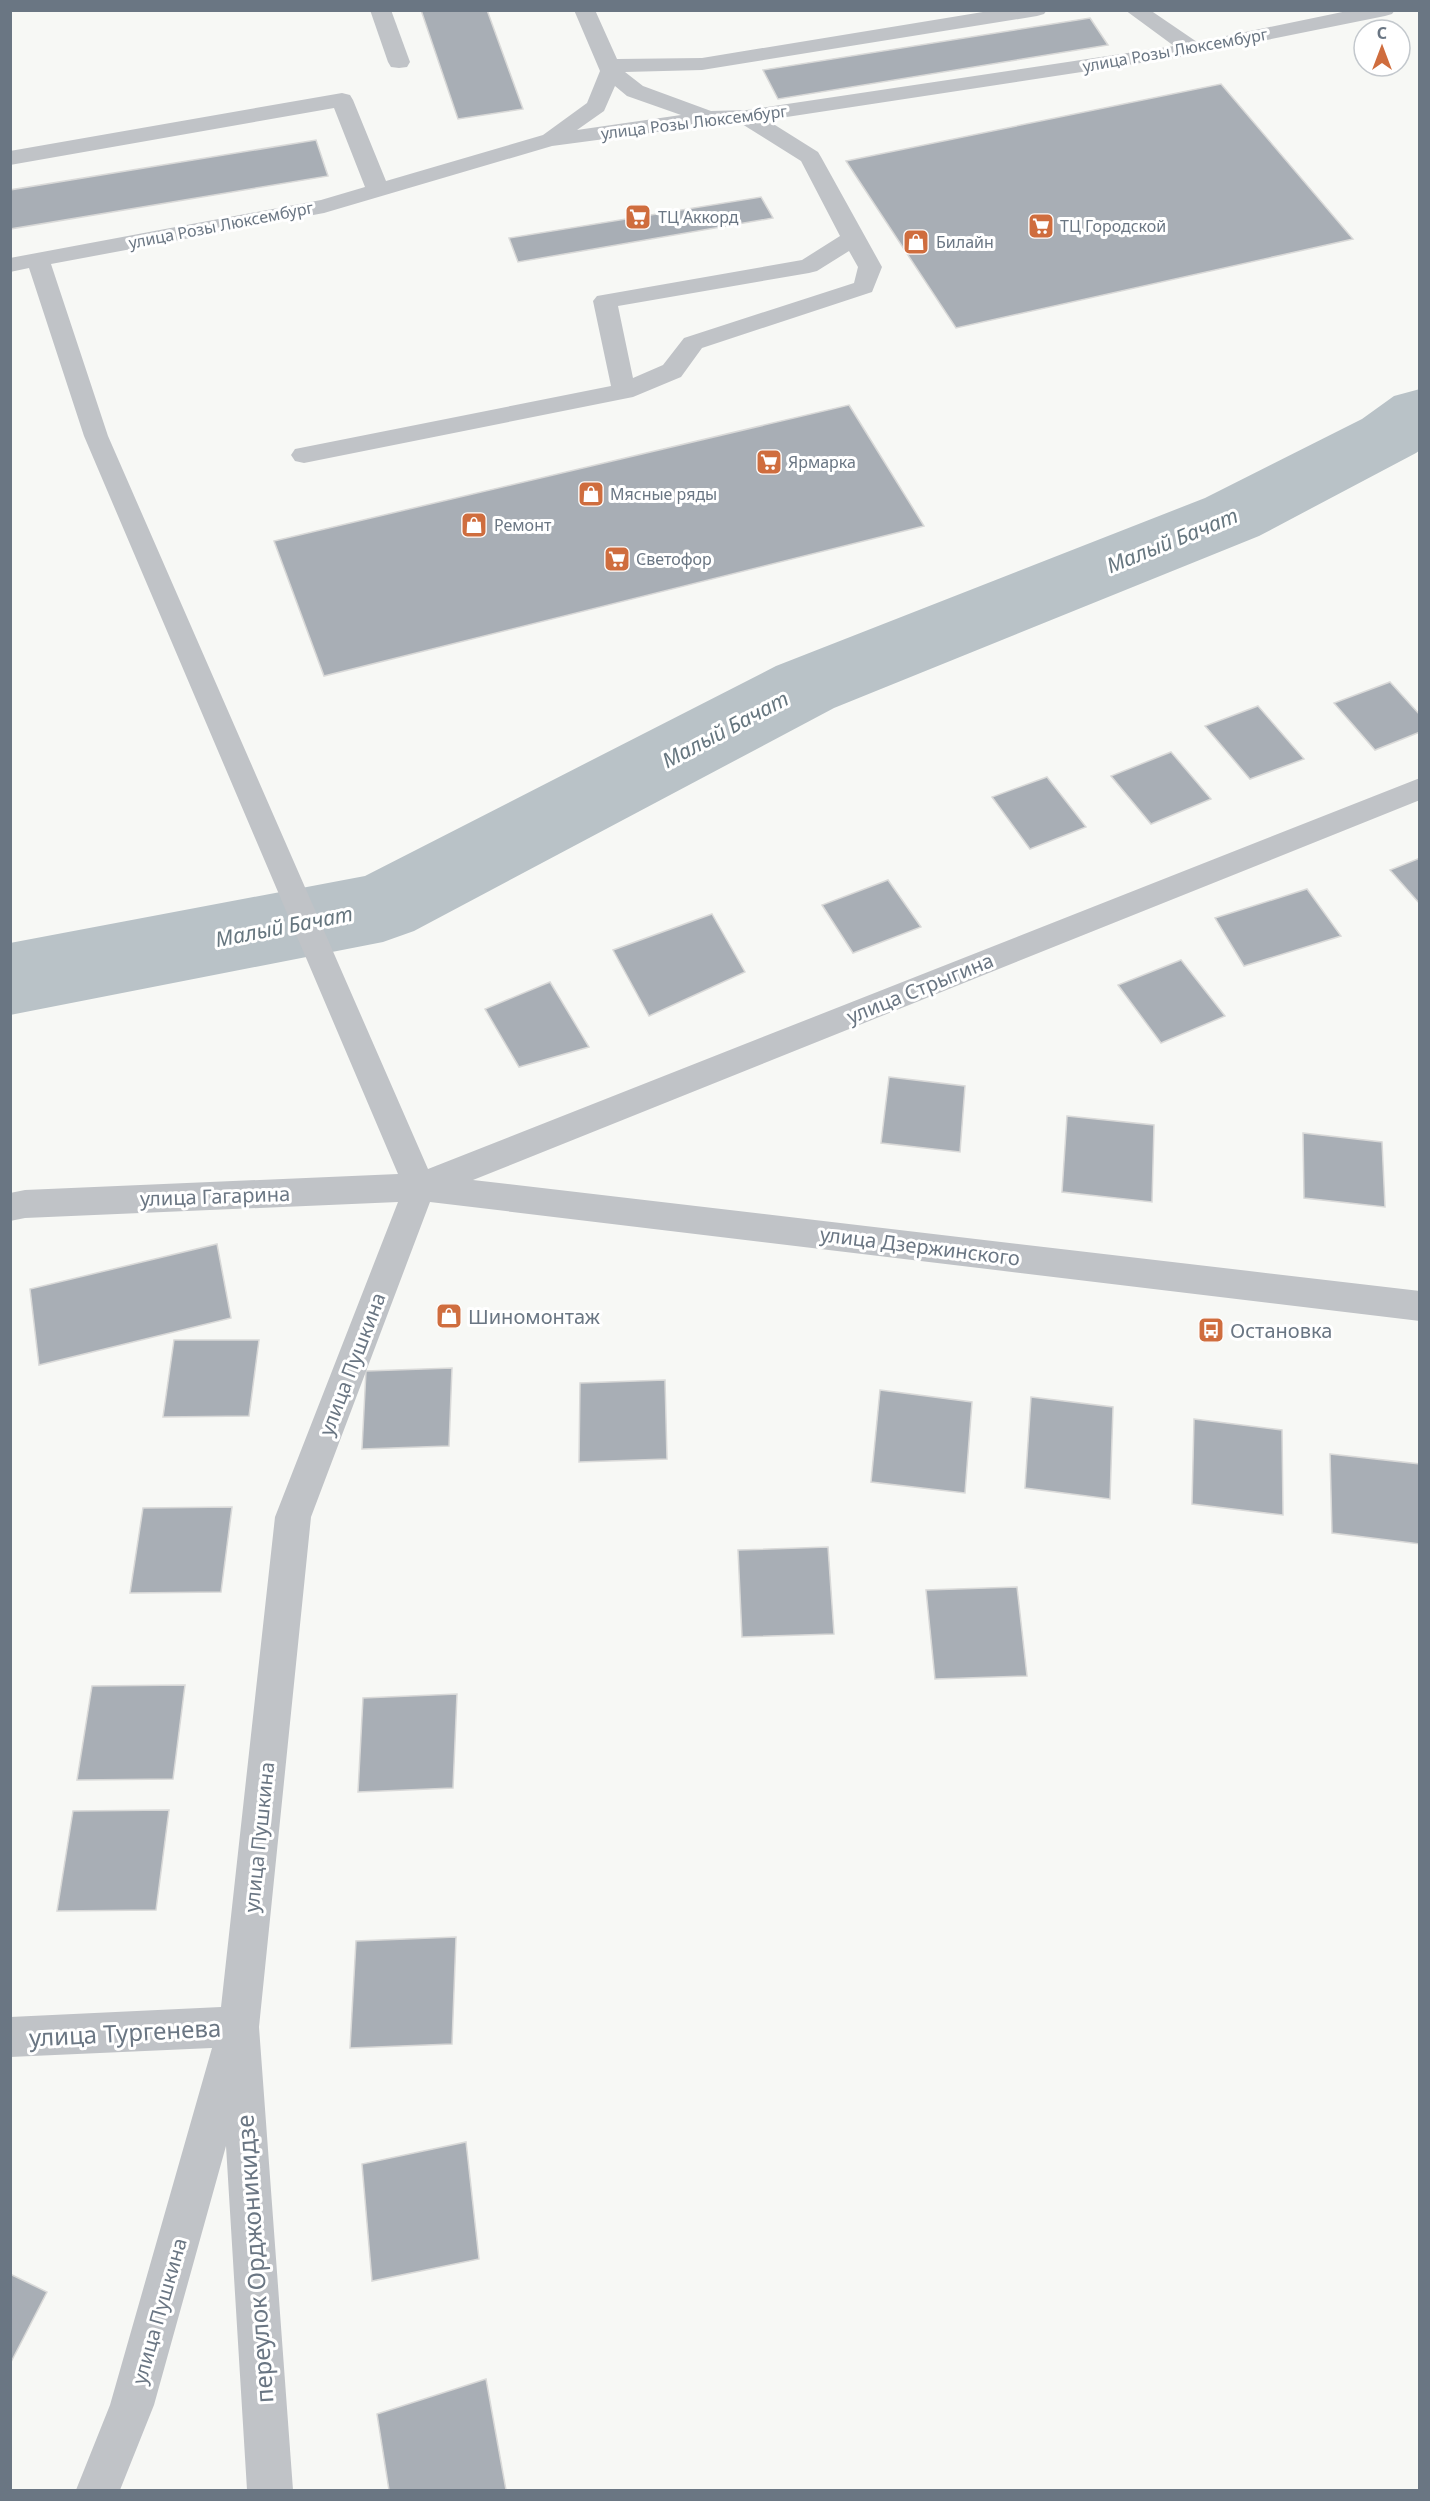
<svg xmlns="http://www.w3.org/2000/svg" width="1430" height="2501" font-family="'Noto Sans',sans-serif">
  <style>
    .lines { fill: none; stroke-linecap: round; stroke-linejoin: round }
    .river { fill: #b9c2c7; fill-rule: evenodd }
    .building { fill: #a8aeb5; stroke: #d9d9d8; stroke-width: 1.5 }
    .minor { fill: #c0c3c7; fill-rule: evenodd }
    .labels { text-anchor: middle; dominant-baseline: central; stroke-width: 6; stroke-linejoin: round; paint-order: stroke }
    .far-street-label { font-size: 16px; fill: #6a7683; stroke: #fff }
    .far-poi-label { font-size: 16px; fill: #6a7683; stroke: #fff; text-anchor: start }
    .street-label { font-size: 20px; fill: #6a7683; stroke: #fff }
    .poi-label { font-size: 20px; fill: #6a7683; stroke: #fff; text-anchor: start }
    .water-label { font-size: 21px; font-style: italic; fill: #66767f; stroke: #fff }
    .near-street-label { font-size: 24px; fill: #6a7683; stroke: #fff }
  </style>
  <rect width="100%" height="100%" fill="#f7f8f5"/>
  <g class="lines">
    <polygon class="river" points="1420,389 1420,450 1416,453 1259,536 834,708 414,931 383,942 10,1015 10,943 365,876 776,666 1205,498 1362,419 1394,396"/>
  </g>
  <g class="building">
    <polygon points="421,10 487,10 523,109 458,119"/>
    <polygon points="1090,18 1108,45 778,99 763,70"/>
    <polygon points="1221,84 1353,239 956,328 846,161"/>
    <polygon points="316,140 328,176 10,229 10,190"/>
    <polygon points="761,197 773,218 518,262 509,238"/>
    <polygon points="849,405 924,526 324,676 274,541"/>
    <polygon points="1390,682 1420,715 1420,732 1375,750 1334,703"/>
    <polygon points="1258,706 1304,759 1250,779 1205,726"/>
    <polygon points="1171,752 1211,799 1151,824 1111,776"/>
    <polygon points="1047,777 1086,827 1030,849 992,797"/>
    <polygon points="1420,858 1420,904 1390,870"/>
    <polygon points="888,880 921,927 853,953 822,905"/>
    <polygon points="1307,889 1341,936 1244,966 1215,918"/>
    <polygon points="712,914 745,972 649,1016 613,950"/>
    <polygon points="1181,960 1225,1016 1161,1043 1118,985"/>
    <polygon points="550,982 589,1047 519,1067 485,1009"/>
    <polygon points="889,1077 965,1086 960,1152 881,1143"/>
    <polygon points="1067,1116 1154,1125 1152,1202 1062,1192"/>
    <polygon points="1303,1133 1382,1142 1385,1207 1304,1198"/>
    <polygon points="217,1244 231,1318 39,1365 30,1289"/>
    <polygon points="174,1340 259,1340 249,1416 163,1417"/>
    <polygon points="452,1368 449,1446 362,1449 366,1371"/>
    <polygon points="665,1380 667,1459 579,1462 580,1383"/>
    <polygon points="880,1390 972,1402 965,1493 871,1482"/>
    <polygon points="1031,1397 1113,1407 1110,1499 1025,1488"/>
    <polygon points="1194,1419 1282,1430 1283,1515 1192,1504"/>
    <polygon points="1330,1454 1420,1464 1420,1544 1332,1533"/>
    <polygon points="232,1507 221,1592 130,1593 143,1508"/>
    <polygon points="828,1547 834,1634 742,1637 738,1550"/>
    <polygon points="1017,1587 1027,1676 935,1679 926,1590"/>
    <polygon points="185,1685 173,1779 77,1780 92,1686"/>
    <polygon points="457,1694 453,1788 358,1792 363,1698"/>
    <polygon points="169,1810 156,1910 57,1911 73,1811"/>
    <polygon points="456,1937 452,2044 350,2048 356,1941"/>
    <polygon points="466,2142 479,2259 372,2281 362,2164"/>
    <polygon points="10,2274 47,2292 10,2364"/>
    <polygon points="486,2379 506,2490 389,2490 377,2414"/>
  </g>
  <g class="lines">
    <g class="minor">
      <polygon points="370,10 391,10 410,62 407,67 399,68 391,67 388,62"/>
      <path d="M574 10H595L617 59 702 58 995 10H1047L1044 14 1037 16 702 70 625 72 643 86 711 111 747 110 1174 46 1125 10H1150L1197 42 1352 10H1395L1392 14 1385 16 1193 55 767 120 818 152 821 157 882 267 872 292 702 348 681 377 633 397 304 463 295 461 291 455 295 449 611 386 593 301 597 296 802 260 840 236 801 161 742 124 710 125 552 146 324 213 51 264 108 436 428 1169 1420 778V800L473 1180 1420 1291V1321L430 1202 311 1517 259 2027 293 2490H247L226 2146 154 2405 120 2490H76L110 2405 212 2048 10 2057V2017L221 2007 275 1517 398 1202 25 1218 10 1221V1193L25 1190 398 1174 84 436 29 268 10 272V258L321 200 365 187 334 108 10 165V151L342 93 350 95 353 100 386 181 543 135 587 103 600 71ZM615 86 627 96 681 115 577 130 604 111ZM849 251 858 267 854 283 684 338 663 365 633 378 618 306 809 273 817 271Z"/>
    </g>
  </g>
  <defs>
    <g id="supermarket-square" transform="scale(1.35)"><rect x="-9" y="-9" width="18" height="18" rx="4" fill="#cf6d3e" stroke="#fff"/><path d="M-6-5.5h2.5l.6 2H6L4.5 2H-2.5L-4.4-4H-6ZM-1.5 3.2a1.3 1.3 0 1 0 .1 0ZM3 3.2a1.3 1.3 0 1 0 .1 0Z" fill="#fff"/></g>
    <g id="shop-square" transform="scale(1.35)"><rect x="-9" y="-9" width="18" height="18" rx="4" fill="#cf6d3e" stroke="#fff"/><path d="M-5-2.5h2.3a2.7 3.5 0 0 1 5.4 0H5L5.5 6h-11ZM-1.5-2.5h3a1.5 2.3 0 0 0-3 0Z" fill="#fff"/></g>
    <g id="bus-square" transform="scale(1.35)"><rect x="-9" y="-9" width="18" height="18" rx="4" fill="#cf6d3e" stroke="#fff"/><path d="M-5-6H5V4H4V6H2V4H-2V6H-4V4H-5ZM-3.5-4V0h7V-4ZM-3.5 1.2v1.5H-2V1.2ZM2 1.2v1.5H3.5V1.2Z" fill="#fff"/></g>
  </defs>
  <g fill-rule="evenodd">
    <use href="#supermarket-square" x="638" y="217"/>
    <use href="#supermarket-square" x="1041" y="226"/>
    <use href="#shop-square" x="916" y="242"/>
    <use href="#supermarket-square" x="769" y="462"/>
    <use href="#shop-square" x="591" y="494"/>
    <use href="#shop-square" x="474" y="525"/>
    <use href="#supermarket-square" x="617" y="559"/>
    <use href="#shop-square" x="449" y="1316"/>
    <use href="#bus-square" x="1211" y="1330"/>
  </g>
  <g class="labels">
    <g class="far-street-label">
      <text transform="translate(1175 50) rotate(-10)">улица Розы Люксембург</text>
      <text transform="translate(694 122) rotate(-7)">улица Розы Люксембург</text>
      <text transform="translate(221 225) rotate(-11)">улица Розы Люксембург</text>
    </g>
    <g class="far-poi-label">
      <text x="658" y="217">ТЦ Аккорд</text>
      <text x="1060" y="226">ТЦ Городской</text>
      <text x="936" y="242">Билайн</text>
      <text x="788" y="462">Ярмарка</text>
      <text x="610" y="494">Мясные ряды</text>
      <text x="494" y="525">Ремонт</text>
      <text x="636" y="559">Светофор</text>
    </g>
    <g class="street-label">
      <text transform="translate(920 988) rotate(-22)">улица Стрыгина</text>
      <text transform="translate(215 1196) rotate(-2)">улица Гагарина</text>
      <text transform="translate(920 1246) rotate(7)">улица Дзержинского</text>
      <text transform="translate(352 1364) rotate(-69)">улица Пушкина</text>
      <text transform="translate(259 1837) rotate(-84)">улица Пушкина</text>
      <text transform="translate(159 2311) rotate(-74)">улица Пушкина</text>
    </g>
    <g class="poi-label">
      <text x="468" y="1316">Шиномонтаж</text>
      <text x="1230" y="1330">Остановка</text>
    </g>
    <g class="water-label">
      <text transform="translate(1172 540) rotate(-22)">Малый Бачат</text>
      <text transform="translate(725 729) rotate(-28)">Малый Бачат</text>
      <text transform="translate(284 926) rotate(-11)">Малый Бачат</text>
    </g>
    <g class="near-street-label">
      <text transform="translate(125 2032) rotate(-3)">улица Тургенева</text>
      <text transform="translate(254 2259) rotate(-94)">переулок Орджоникидзе</text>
    </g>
  </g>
  <rect width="1430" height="2501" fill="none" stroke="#6a7683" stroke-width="24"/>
  <g transform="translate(1382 48)"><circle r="28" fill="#ffffff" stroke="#c3c8cd" stroke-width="1.5"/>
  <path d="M0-4.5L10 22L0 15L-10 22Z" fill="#cf6d3e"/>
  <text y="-9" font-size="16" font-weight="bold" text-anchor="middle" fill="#6a7683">С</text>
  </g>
</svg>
